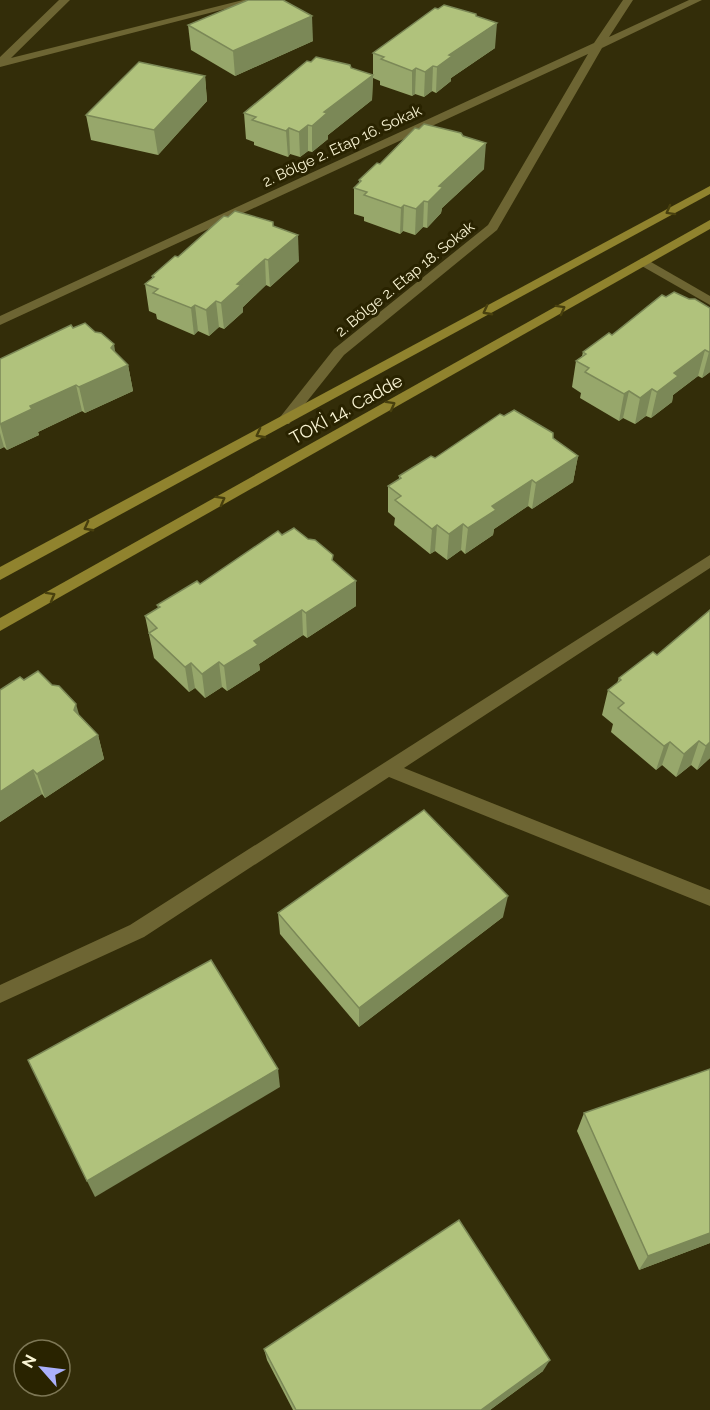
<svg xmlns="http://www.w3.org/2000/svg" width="710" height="1410" font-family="Raleway,sans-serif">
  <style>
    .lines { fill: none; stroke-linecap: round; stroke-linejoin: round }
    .minor { fill: #6d6533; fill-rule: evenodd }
    .secondary { fill: #90832e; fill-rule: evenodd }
    .wall { fill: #97a76b }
    .shaded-wall { fill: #7b8857 }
    .building { fill: #b0c27c; stroke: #7b8857; stroke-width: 1.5 }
    .oneway { stroke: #48400e }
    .labels { text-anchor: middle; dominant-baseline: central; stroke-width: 6; stroke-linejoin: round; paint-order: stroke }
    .far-street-label { font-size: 15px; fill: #faf5d4; stroke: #292300 }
    .street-label { font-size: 18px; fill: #faf5d4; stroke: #292300 }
  </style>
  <rect width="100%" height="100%" fill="#332d09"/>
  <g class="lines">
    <g class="minor">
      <polygon points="59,0 70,0 11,58 243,0 260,0 0,67 0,57"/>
      <polygon points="623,0 633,0 609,37 689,0 702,0 602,48 497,230 344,355 289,424 279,424 277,421 334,349 488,225 588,54 0,325 0,316 594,43"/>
      <polygon points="644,258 710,296 710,305 640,265 640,259"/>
      <polygon points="710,555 710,568 404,768 710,890 710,906 389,777 144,937 0,1003 0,985 130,925"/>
    </g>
    <g class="secondary">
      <polygon points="710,186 710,194 0,580 0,567"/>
      <polygon points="710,220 710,229 0,631 0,618"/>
    </g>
  </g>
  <g class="wall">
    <polygon points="438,9 476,16 495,48 451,78 451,81 436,93 432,91 424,97 415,94 412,96 380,85 380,81 373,78 373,53"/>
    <polygon points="188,25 313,41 235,76 191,50"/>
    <polygon points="351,68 373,75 372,100 328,135 328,139 312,152 308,151 300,157 290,154 288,157 254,145 254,142 246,139 244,113"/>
    <polygon points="205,76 207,101 158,155 91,140 86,115"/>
    <polygon points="484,169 442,208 441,213 427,228 423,227 415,235 403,231 400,234 364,221 364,217 354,214 354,188 359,183 359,180"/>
    <polygon points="228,217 273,226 299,261 270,287 266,285 243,307 243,312 224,329 219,327 209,336 198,331 194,335 157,319 156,314 149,311 145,284 152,278 152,276 178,257"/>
    <polygon points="666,297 689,299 710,308 710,372 702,378 698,376 673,395 672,402 651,418 646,416 635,424 623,418 619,421 580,398 581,393 572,387 576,361 582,356 583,352 612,335"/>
    <polygon points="115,352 128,365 133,391 85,413 82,411 38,432 39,435 7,450 4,447 0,449 0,359"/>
    <polygon points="504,416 553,438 578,456 573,482 532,509 528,506 494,529 493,535 465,554 461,550 447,560 435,551 430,554 394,525 395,518 388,512 388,486 399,480 399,476 435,458"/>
    <polygon points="282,535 333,561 356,581 356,606 307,638 303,635 259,664 260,670 227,691 222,687 205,698 195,688 189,692 154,658 145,616 158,608 157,605 200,584"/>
    <polygon points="710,610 710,758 697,770 691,765 676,777 662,765 656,770 611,732 613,724 602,715 608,690 617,683 619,678 657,655"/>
    <polygon points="24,680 80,716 98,735 104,759 45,798 42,794 0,822 0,690"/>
    <polygon points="278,913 503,917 359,1027 280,934"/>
    <polygon points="710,1069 710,1243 639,1270 577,1131 584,1113"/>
    <polygon points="264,1349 543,1371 490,1410 293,1410 267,1360"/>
  </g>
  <g class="shaded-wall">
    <polygon points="312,16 313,41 235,76 233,51"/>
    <polygon points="497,23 495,48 451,78 451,81 436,93 437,67 449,55"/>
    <polygon points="433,66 432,91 424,97 425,72"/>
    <polygon points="416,68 415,94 412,96 412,71"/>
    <polygon points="373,75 372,100 328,135 328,139 312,152 312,126 324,112"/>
    <polygon points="205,76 207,101 158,155 154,130"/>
    <polygon points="308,125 308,151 300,157 299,132"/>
    <polygon points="289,128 290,154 288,157 286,131"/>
    <polygon points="486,143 484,169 442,208 441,213 427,228 428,202 439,186"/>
    <polygon points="424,201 423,227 415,235 416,209"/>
    <polygon points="404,205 403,231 400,234 401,208"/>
    <polygon points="298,235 299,261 270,287 268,260"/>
    <polygon points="265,259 266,285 243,307 243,312 224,329 221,303 237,284"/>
    <polygon points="216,301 219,327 209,336 206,310"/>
    <polygon points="195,305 198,331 194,335 191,308"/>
    <polygon points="114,344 118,369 128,365 133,391 85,413 79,387"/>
    <polygon points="705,350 698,376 673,395 672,402 651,418 657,392 674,373"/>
    <polygon points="710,351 710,372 702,378 709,352"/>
    <polygon points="76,385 82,411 38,432 39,435 7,450 0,424 30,406"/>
    <polygon points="652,389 646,416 635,424 640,398"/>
    <polygon points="629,391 623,418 619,421 624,394"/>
    <polygon points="0,433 4,447 0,449"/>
    <polygon points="578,456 573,482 532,509 536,483"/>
    <polygon points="532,480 528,506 494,529 493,535 465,554 468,528 492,506"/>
    <polygon points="463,524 461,550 447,560 449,534"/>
    <polygon points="437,525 435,551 430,554 432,529"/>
    <polygon points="356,581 356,606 307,638 306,613"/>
    <polygon points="302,610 303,635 259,664 260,670 227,691 224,666 254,641"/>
    <polygon points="219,662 222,687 205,698 202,674"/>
    <polygon points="191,663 195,688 189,692 185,667"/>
    <polygon points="76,704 83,728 74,710"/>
    <polygon points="98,735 104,759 45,798 37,774"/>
    <polygon points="699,741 691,765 676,777 684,754"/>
    <polygon points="670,742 662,765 656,770 664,746"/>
    <polygon points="710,742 710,758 697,770 706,746"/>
    <polygon points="33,770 42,794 0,822 0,792"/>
    <polygon points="508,896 503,917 359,1027 359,1008"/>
    <polygon points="278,1069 280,1087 95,1197 87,1181"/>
    <polygon points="710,1233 710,1243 639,1270 648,1256"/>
    <polygon points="550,1360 543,1371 490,1410 481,1410"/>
  </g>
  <g class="building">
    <polygon points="248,0 283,0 312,16 233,51 188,25"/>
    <polygon points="444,5 476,14 476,16 497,23 449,55 452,56 437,67 433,66 425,72 416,68 412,71 381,59 384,57 373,53 435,8 438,9"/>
    <polygon points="316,57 350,65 351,68 373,75 324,112 327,113 312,126 308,125 299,132 289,128 286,131 252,120 256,117 244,113 307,61 311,62"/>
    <polygon points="139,62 205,76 154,130 86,115"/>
    <polygon points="424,124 461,133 463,136 486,143 439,186 443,187 428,202 424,201 416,209 404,205 401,208 364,195 367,192 354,188 361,181 359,180 377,163 380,164 415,128 419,129"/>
    <polygon points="235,211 273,222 273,226 298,235 268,260 265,259 237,284 241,285 221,303 216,301 206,310 195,305 191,308 153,293 158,289 145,284 154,277 152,276 175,256 178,257 224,216 228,217"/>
    <polygon points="674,292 689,299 695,299 710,308 710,351 709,352 705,350 674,373 678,376 657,392 652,389 640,398 629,391 624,394 585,372 589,368 576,361 586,354 583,352 609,333 612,335 662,295 666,297"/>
    <polygon points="85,323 95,332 101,333 114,344 111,348 128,365 79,387 76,385 30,406 32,409 0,424 0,359 71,325 73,328"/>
    <polygon points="514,410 553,433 553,438 578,456 536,483 532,480 492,506 496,510 468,528 463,524 449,534 437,525 432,529 395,500 401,496 388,486 401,478 399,476 431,456 435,458 500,414 504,416"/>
    <polygon points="294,528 308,539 315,540 333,555 332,560 356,581 306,613 302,610 254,641 258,645 224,666 219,662 202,674 191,663 185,667 149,633 157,628 145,616 160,607 157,605 197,581 200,584 278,531 282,535"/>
    <polygon points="710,610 710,742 706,746 699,741 684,754 670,742 664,746 618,708 624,703 608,690 621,680 619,678 653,652 657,655"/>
    <polygon points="38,671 52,685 59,686 76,704 74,710 98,735 37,774 33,770 0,792 0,690 20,677 24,680"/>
    <polygon points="424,810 508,896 359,1008 278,913"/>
    <polygon points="211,960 278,1069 87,1181 28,1060"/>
    <polygon points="710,1069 710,1233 648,1256 584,1113"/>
    <polygon points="459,1220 550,1360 481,1410 296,1410 264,1349"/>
  </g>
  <defs><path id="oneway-chevron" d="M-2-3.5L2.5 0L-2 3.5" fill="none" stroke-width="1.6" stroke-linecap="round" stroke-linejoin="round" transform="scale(1.5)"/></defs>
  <g class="oneway">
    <use href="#oneway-chevron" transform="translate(670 211) rotate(151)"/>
    <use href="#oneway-chevron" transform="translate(561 309) rotate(-29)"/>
    <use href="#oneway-chevron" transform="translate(487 311) rotate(152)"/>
    <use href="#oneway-chevron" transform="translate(391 405) rotate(-29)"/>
    <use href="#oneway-chevron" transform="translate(260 434) rotate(152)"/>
    <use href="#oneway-chevron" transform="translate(221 500) rotate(-29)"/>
    <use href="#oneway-chevron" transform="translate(88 527) rotate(152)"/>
    <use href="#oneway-chevron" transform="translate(51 596) rotate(-29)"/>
  </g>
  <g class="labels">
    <g class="far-street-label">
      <text transform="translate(342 146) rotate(-25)">2. Bölge 2. Etap 16. Sokak</text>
      <text transform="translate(405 279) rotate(-39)">2. Bölge 2. Etap 18. Sokak</text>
    </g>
    <g class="street-label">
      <text transform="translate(346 409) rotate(-29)">TOKİ 14. Cadde</text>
    </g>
  </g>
  <g transform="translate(42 1368) rotate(298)"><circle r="28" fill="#292300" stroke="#7d7755" stroke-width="1.5"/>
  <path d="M0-4.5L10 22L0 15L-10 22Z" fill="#aab0fb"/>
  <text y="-9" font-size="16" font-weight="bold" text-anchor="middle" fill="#faf5d4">N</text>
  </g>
</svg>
